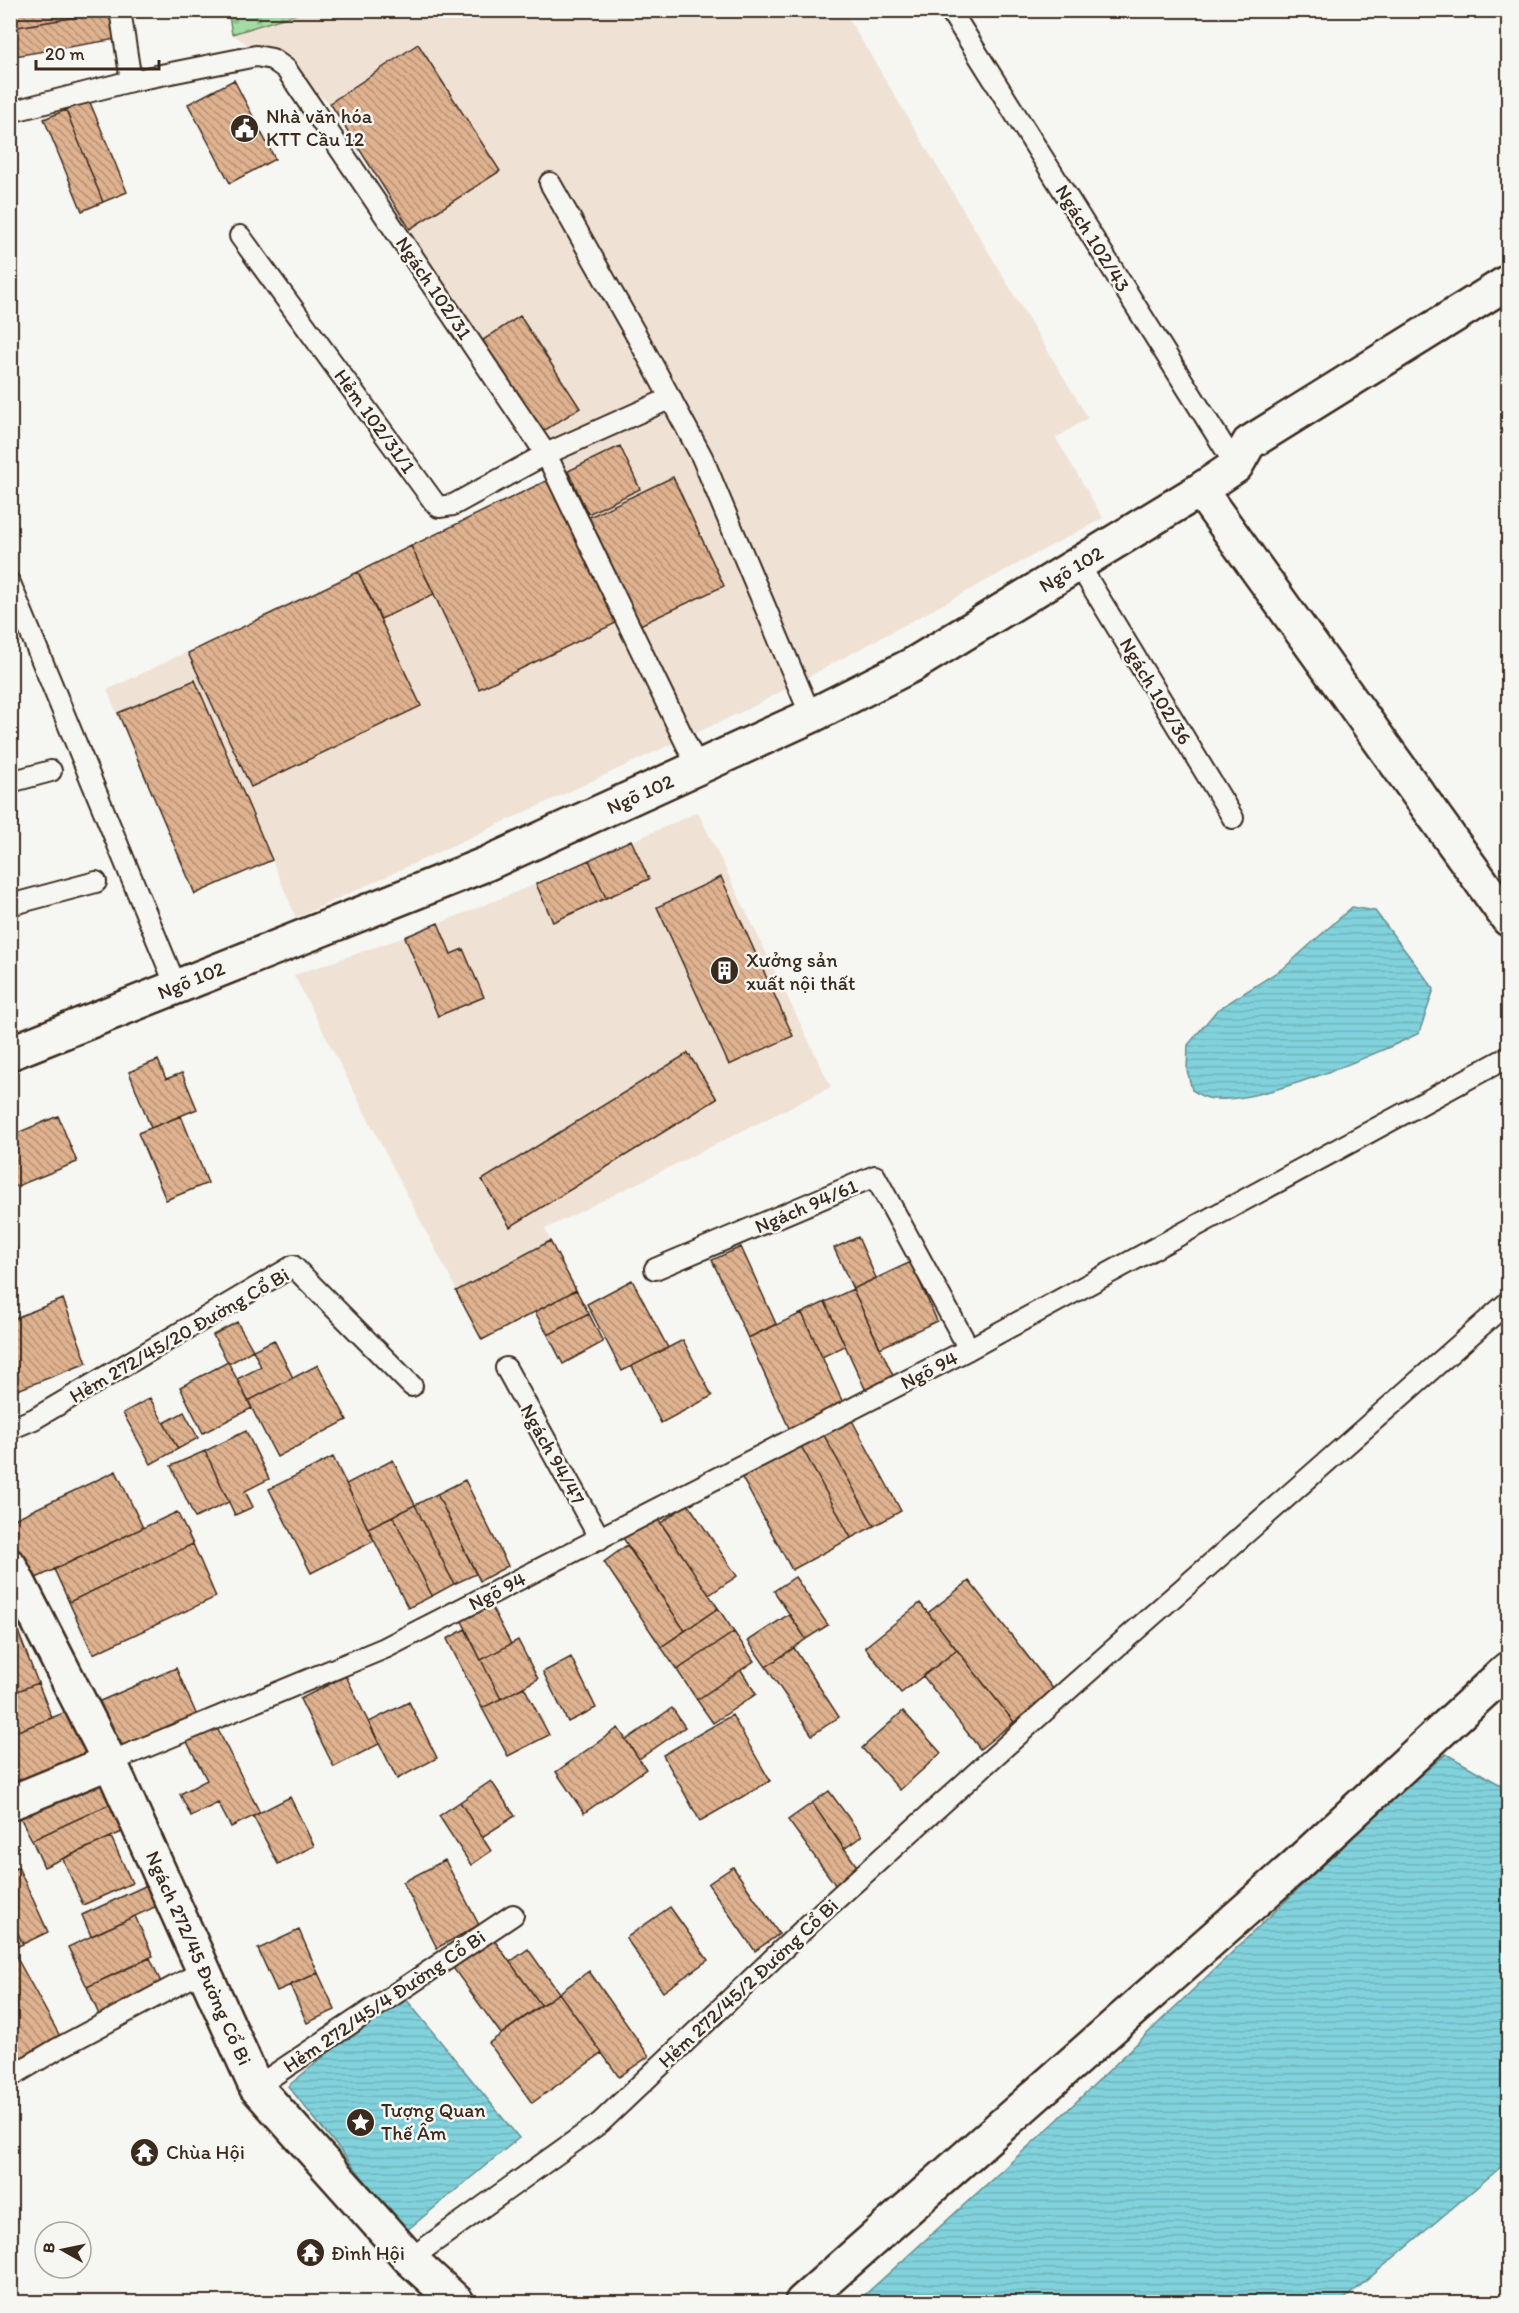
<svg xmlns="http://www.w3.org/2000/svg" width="1519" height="2313" viewBox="0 0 1519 2313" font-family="Itim,sans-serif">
<defs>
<pattern id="cemetery-stones" width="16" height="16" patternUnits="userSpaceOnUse" patternTransform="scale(1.5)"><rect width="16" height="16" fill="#a2dda3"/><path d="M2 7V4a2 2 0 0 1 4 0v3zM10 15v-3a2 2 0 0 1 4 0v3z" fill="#8cbe8c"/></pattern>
<pattern id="water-rules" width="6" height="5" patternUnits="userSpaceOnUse" patternTransform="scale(1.5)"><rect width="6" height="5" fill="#81d2dc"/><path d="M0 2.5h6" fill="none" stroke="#70b4bc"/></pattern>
<pattern id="building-back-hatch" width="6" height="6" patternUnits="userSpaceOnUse" patternTransform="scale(1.5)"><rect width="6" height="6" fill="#dfb290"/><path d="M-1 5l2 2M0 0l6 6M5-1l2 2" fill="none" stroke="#b69175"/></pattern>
</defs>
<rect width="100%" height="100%" fill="#f6f6f2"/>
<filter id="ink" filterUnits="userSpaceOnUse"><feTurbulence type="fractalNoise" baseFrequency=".0167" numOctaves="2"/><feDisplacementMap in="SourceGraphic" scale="12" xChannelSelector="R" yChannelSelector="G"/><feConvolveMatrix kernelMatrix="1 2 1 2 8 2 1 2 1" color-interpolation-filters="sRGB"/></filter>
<g filter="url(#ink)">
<path fill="#efe2d5" d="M306,11H844L1088,418L1056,438L1103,518L752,707L296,918L272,860L195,894L107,690L550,479L480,342L330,103L232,34Z
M698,812L831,1087L545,1229L576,1290L482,1340L294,975L405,937L536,884Z"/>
<path fill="url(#cemetery-stones)" stroke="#6e8460" stroke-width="1.5" d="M228,10H305L306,11L232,34Z"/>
<path fill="url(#water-rules)" stroke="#658f90" stroke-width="1.5" d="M1352,907L1375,911L1434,989L1419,1033C1380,1053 1245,1111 1205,1097C1200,1096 1196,1092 1192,1090L1187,1070L1188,1045L1217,1010L1285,967Z
M1446,1754L1508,1789V2161L1341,2302H857L1053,2124L1393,1798Z
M401,1993L519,2138L406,2231L288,2086Z"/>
<path fill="url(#building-back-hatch)" stroke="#3b2a1e" stroke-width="1.5" d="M10,10H113V11L11,28Z
M113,11L117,39L15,56L11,28Z
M418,44L500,171L410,229L330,103Z
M234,80L275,159L230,183L188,104Z
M89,100L127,192L103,202L66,110Z
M66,110L103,202L82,211L44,119Z
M520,316L580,408L539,434L480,342Z
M620,446L640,489L588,514L568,471Z
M673,477L724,586L640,625L589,517Z
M550,479L618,622L479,689L411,546Z
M411,546L434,594L381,619L358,572Z
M358,572L421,706L251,787L188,653Z
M195,680L272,860L195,894L118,713Z
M631,840L649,879L606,898L589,860Z
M589,860L606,898L553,922L536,884Z
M721,877L793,1036L729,1065L657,907Z
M438,923L451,954L463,949L484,997L438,1016L405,937Z
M688,1053L717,1099L510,1227L482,1180Z
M158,1060L166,1079L182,1073L197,1109L151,1128L129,1072Z
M58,1116L77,1162L10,1189V1136Z
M181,1116L208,1183L166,1200L138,1133Z
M10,1233L17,1249L10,1252Z
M858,1237L876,1278L853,1289L834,1248Z
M550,1241L576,1290L482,1340L456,1291Z
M741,1247L776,1324L748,1338L712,1260Z
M911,1262L937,1321L880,1348L853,1289Z
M632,1280L668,1348L622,1371L587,1304Z
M853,1289L895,1380L867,1393L825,1302Z
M576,1290L589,1314L548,1335L535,1312Z
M63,1299L87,1363L10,1393V1320Z
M825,1302L845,1346L822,1357L802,1313Z
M802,1313L843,1403L789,1428L748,1338Z
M589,1314L603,1342L563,1364L548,1335Z
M237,1322L253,1350L229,1364L213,1335Z
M274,1340L293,1378L248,1401L237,1379L261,1367L253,1350Z
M683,1340L712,1396L661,1423L632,1366Z
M228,1362L252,1408L203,1433L180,1387Z
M318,1365L347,1420L277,1457L248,1401Z
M150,1398L178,1449L151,1464L123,1413Z
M184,1412L198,1438L178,1449L164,1423Z
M849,1415L901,1511L874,1526L821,1430Z
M821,1430L874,1526L851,1538L799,1442Z
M246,1431L269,1479L245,1491L253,1507L235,1515L205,1451Z
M799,1442L851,1538L792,1570L740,1474Z
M205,1451L229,1502L195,1518L171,1466Z
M333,1457L374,1541L311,1573L269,1489Z
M393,1460L415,1505L368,1528L346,1484Z
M116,1471L143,1528L30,1581L10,1539V1521Z
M465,1480L508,1566L480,1581L437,1494Z
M437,1494L476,1574L454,1584L415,1505Z
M688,1504L737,1576L709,1595L661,1523Z
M415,1505L454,1584L432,1596L393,1516Z
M177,1512L193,1544L69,1602L54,1569Z
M393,1516L432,1596L408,1608L368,1528Z
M656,1516L718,1608L685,1631L623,1538Z
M193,1544L216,1597L93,1654L69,1602Z
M627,1545L685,1631L661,1647L604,1562Z
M795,1577L828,1625L806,1639L774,1591Z
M969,1581L1054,1690L1014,1722L928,1613Z
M488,1600L511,1644L481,1660L459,1615Z
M920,1603L957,1650L901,1693L865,1647Z
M718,1608L734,1632L677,1670L661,1647Z
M10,1611L19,1634L10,1637Z
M789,1614L806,1639L766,1667L748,1641Z
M465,1629L501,1699L482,1708L447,1639Z
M734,1632L754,1661L697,1700L677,1670Z
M19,1634L38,1683L10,1694V1637Z
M518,1640L538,1679L501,1699L481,1660Z
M794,1648L839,1717L812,1735L766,1667Z
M957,1650L1014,1722L980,1749L923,1676Z
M571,1657L596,1708L568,1722L543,1672Z
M176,1668L198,1718L120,1752L98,1702Z
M741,1670L756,1694L713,1723L697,1700Z
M346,1676L379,1744L334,1767L300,1699Z
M38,1683L52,1718L10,1734V1694Z
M524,1687L549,1735L508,1756L482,1708Z
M409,1702L437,1758L397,1779L369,1722Z
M79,1707L100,1761L18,1794L10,1775V1734Z
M672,1708L685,1727L639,1759L626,1740Z
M903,1711L941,1753L900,1790L862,1748Z
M732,1715L770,1781L700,1821L663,1755Z
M215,1724L260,1813L231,1827L218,1803L191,1816L180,1794L207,1780L186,1740Z
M618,1728L646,1769L584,1813L556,1772Z
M110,1775L121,1799L32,1840L20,1817Z
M491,1781L515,1816L482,1837L460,1802Z
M829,1791L862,1836L844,1849L812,1803Z
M290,1797L314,1846L278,1864L253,1816Z
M121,1799L133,1827L44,1867L32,1840Z
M460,1802L491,1851L471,1865L439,1816Z
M812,1803L859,1869L836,1886L788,1820Z
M111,1837L132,1883L83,1905L63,1859Z
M445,1860L479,1925L437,1948L403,1882Z
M18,1867L48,1932L23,1944L10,1917V1871Z
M733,1867L779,1934L755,1951L708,1884Z
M156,1881L166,1902L91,1936L82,1915Z
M670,1907L708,1960L663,1992L626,1938Z
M135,1916L153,1956L87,1987L68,1947Z
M10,1917L23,1944L10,1950Z
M299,1930L318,1973L277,1991L258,1949Z
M491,1936L541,2005L501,2034L451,1965Z
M528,1949L559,1993L541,2005L510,1962Z
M13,1951L62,2040L10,2069V1952Z
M150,1958L163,1987L100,2017L87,1987Z
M589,1971L649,2056L619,2077L559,1993Z
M318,1973L335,2010L307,2023L290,1985Z
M559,1993L602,2053L532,2103L489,2043Z"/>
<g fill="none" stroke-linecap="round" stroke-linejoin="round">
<defs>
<path id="lane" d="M120,10L131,81
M950,10L1236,466
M10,112L131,81L256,56L272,59L286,69L546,454L698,768
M550,183L639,340L702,457L811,716
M240,236L434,502L439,507L453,505L546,454L671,398
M1079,565L1233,818
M10,583L176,986
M10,782L51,771
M10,905L96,882
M655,1269L875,1176L969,1349
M506,1368L600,1539
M10,1429L34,1419L293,1266L412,1386
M110,1762L385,1648L969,1349L1508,1057
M10,2077L57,2049L205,1970
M256,2087L513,1915
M410,2259L600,2123L823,1911L1070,1688L1508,1302"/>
<path id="street" d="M1200,490L1508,919
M10,1053L486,864L811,716L914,664L1200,490L1236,466L1249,443L1508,282
M10,1566L110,1762L256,2087L410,2259L457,2302
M10,1803L110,1762
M802,2302L1294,1867L1508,1669"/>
</defs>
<use href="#lane" stroke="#3b2a1e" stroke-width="24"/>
<use href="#street" stroke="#3b2a1e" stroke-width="38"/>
<use href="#lane" stroke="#f6f6f2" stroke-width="20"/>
<use href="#street" stroke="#f6f6f2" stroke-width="33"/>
</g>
</g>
<defs>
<symbol id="civic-disc" viewBox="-11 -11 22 22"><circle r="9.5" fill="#3b2a1e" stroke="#f6f6f2"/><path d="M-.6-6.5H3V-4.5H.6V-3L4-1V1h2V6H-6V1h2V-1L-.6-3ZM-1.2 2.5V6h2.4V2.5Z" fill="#fff"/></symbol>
<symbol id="building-disc" viewBox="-11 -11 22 22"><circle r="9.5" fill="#3b2a1e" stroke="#f6f6f2"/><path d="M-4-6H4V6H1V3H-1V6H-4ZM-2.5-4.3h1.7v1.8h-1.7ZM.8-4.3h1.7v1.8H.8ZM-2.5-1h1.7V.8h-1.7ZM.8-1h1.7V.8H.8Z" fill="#fff"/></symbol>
<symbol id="sight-disc" viewBox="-11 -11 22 22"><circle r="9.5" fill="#3b2a1e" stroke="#f6f6f2"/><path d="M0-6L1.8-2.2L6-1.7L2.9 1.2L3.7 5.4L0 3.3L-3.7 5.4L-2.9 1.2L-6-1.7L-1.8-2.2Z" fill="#fff"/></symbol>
<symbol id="temple-disc" viewBox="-11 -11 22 22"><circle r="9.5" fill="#3b2a1e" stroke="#f6f6f2"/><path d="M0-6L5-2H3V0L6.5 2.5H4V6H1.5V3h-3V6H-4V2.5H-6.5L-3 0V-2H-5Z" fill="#fff"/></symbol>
</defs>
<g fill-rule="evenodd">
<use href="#civic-disc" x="228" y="112" width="33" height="33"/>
<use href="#building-disc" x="708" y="954" width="33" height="33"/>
<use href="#sight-disc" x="344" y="2106" width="33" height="33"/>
<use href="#temple-disc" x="128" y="2136" width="33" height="33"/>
<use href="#temple-disc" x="294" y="2236" width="33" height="33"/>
</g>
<g text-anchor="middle" stroke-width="5" stroke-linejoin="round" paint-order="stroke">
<g font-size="20" fill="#3b2a1e" stroke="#f6f6f2" text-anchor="start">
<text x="266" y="123">Nhà văn hóa<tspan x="266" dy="23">KTT Cầu 12</tspan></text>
<text x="746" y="967">Xưởng sản<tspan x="746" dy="23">xuất nội thất</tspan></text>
<text x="381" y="2117">Tượng Quan<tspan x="381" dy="23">Thế Âm</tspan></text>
<text x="166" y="2159">Chùa Hội</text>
<text x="331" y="2260">Đình Hội</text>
</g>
<g font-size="20" fill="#3b2a1e" stroke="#f6f6f2">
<text transform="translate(1093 238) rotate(58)" y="7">Ngách 102/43</text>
<text transform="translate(434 288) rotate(56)" y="7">Ngách 102/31</text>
<text transform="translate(375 421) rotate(54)" y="7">Hẻm 102/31/1</text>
<text transform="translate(1071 569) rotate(-31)" y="7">Ngõ 102</text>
<text transform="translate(1156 691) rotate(59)" y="7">Ngách 102/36</text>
<text transform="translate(640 794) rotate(-24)" y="7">Ngõ 102</text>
<text transform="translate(191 980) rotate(-22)" y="7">Ngõ 102</text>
<text transform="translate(806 1206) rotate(-23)" y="7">Ngách 94/61</text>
<text transform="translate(179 1335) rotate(-30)" y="7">Hẻm 272/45/20 Đường Cổ Bi</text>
<text transform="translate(929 1370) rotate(-27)" y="7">Ngõ 94</text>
<text transform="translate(553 1454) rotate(61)" y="7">Ngách 94/47</text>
<text transform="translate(497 1591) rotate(-27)" y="7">Ngõ 94</text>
<text transform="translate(199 1958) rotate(66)" y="7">Ngách 272/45 Đường Cổ Bi</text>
<text transform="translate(748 1983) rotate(-43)" y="7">Hẻm 272/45/2 Đường Cổ Bi</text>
<text transform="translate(384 2001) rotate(-34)" y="7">Hẻm 272/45/4 Đường Cổ Bi</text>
</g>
</g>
<rect width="1519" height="2313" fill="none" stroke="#f6f6f2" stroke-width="36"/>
<rect x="18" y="18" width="1483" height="2277" fill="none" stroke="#3b2a1e" stroke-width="2" filter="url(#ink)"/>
<g transform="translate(63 2250) rotate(279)"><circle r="28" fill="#f6f6f2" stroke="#aba49d" stroke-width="1.5"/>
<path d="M0-4.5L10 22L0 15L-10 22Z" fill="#3b2a1e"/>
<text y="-9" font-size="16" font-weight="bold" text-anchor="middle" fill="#3b2a1e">B</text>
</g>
<path d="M36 60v9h123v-9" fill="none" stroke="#3b2a1e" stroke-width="3"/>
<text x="45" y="60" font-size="18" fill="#3b2a1e" stroke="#f6f6f2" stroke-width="4.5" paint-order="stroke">20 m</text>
</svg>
